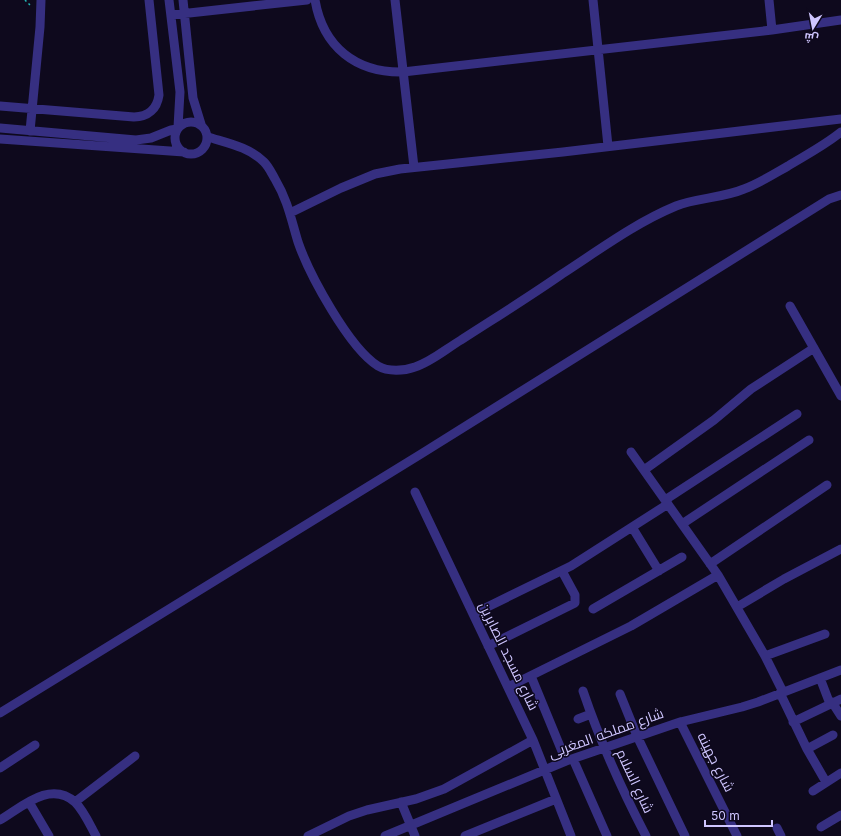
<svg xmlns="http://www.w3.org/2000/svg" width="841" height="836" viewBox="0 0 841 836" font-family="Inter,Cairo,sans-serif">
<rect width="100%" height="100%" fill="#0e091d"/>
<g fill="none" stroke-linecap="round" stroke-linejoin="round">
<path stroke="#20b8b5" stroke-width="1.5" stroke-dasharray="2 3" stroke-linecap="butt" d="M25,0L32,7"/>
<path stroke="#362f81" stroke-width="9" d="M169,0L180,92L178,127
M183,0L193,98L201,124
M315,0C323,47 356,73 403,72L772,30L841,20
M395,0L414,167
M593,0L608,146
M769,0L772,30
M171,15L307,0
M0,106L134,117C148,117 157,109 159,95L149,0
M175 138a16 16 0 1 1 32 0a16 16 0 1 1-32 0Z
M0,128L136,140L151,138L171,130L177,129
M30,131L40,27L41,0
M208,137C227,143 249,147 264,162C269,167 272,174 275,179C288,201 291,219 298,242C309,274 349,348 378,366C388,372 404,371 415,367C431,362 446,349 461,340C495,318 529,297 562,274C599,250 635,223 676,206C696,198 723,198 744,189C760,183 774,174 788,166C806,155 825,145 841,132
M0,139L184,152
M290,213L341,188L375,174L400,169L563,152L841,119
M790,306L841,396
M631,452L718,575L765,656L783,692
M644,470L714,420L751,389L814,348
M415,492L533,740L571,836
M665,500L797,414
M682,524L809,440
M632,527L659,571
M710,564L827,485
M737,607L784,579L841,549
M593,609L682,557
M473,614L571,566L668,504
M488,646L575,603V595L562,571
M765,656L825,634
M531,676L566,761
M820,678L830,704
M508,687L631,626L718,575
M583,691C600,741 622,790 646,836
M780,693L807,749L826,782
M620,694L637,736L685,836
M832,702L841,716
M0,713L421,454L829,199L841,195
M578,719L591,714
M680,722L737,836
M793,722L841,699
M807,749L833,735
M573,759L607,836
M0,768L35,745
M813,791L841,773
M29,802L49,836
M75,802L135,756
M401,802L415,836
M0,820C22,807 50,780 75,802C84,811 90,825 96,836
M821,827L841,815
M777,828L781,836
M308,836L349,816L367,810L416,799L444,789L533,740
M385,836L566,761L680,722L742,707L758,702L841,670
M465,836L556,799"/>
</g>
<g text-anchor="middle" stroke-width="3" stroke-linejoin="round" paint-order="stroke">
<g font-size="14" fill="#cfc6ff" stroke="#0e091d">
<text transform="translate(509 656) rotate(64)" y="5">شارع مسجد الصابرين</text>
<text transform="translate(606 733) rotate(-20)" y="5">شارع مملكه المغربى</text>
<text transform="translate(716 762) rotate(63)" y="5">شارع جهينه</text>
<text transform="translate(635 781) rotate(65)" y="5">شارع السلام</text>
</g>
</g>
<g transform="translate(813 28) rotate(190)" stroke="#0e091d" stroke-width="3" paint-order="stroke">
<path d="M0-3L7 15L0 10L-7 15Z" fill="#cfc6ff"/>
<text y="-6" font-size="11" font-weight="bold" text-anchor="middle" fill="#cfc6ff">ش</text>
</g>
<path d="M705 820v6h67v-6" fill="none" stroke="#cfc6ff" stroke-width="2"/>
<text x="711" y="820" font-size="12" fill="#cfc6ff" stroke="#0e091d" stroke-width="3" paint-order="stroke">50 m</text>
</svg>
